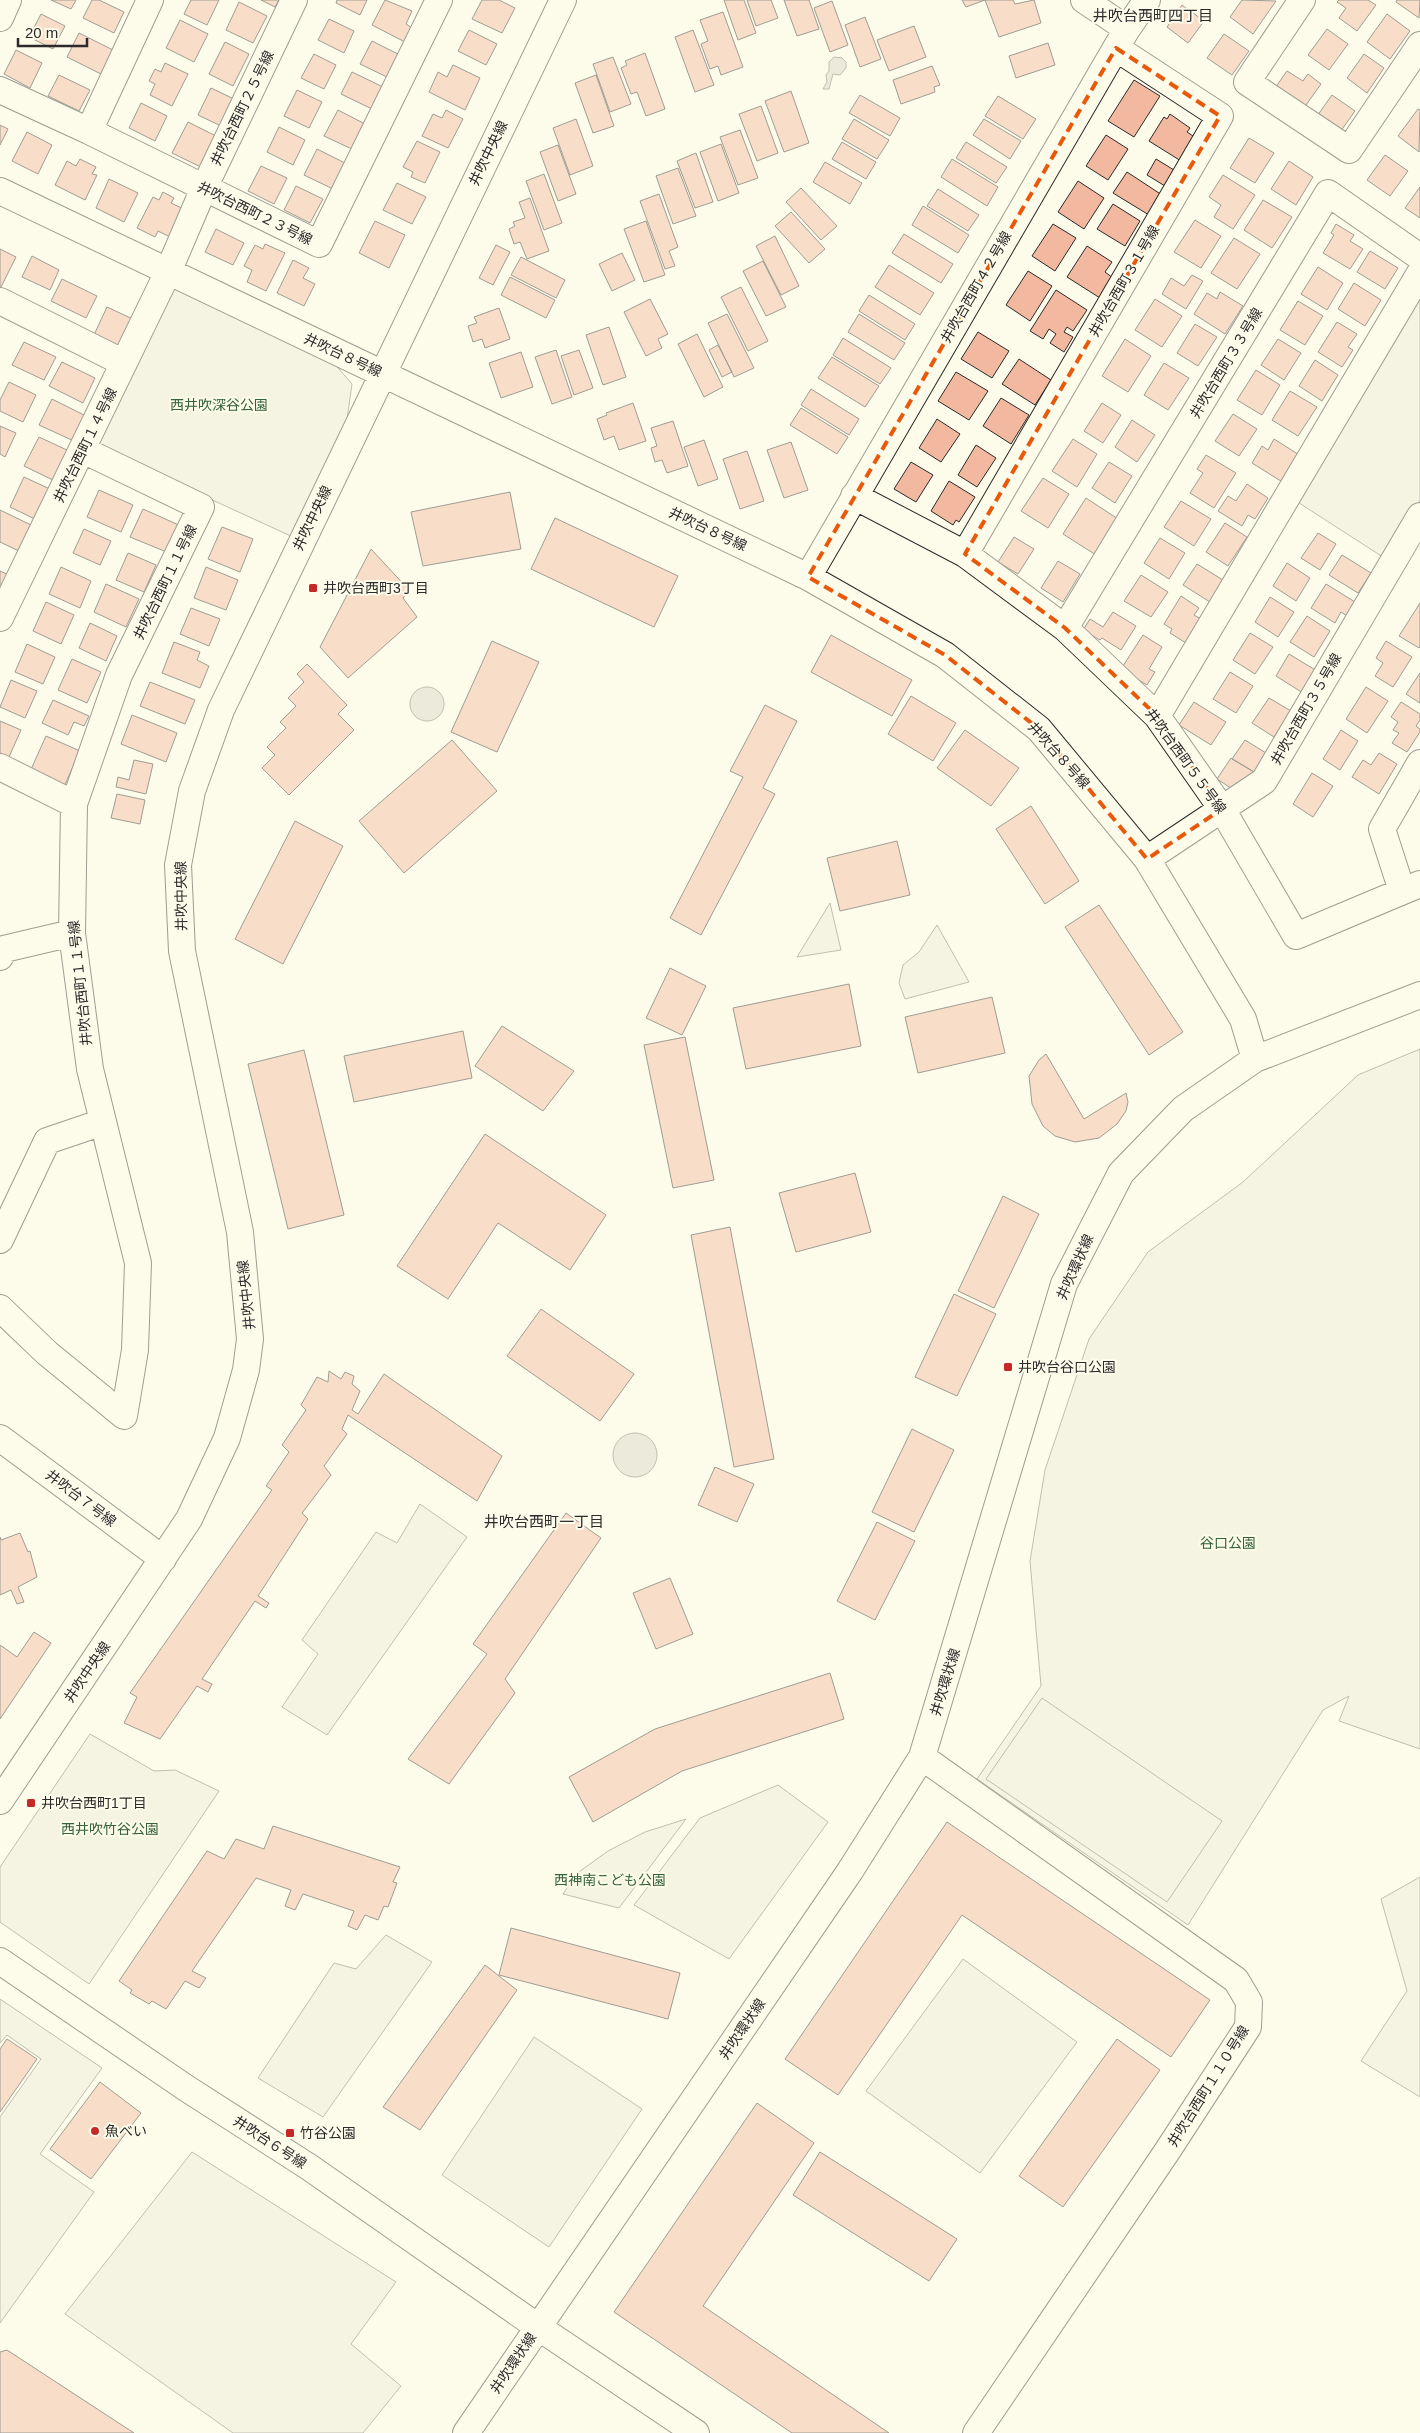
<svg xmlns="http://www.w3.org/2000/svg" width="1420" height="2433" viewBox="0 0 1420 2433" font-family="Arial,'Noto Sans JP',sans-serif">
<rect width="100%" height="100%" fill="#fdfbea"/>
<path fill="#ecebdb" stroke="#74746e" d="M172,285L332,361L352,384L347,419L293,537L97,447Z
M1420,290V500L1386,559L1296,501Z
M830,903L841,950L797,957Z
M937,925L969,982L905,999L899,983L903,965L919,952Z
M1420,1049V1749L1339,1721L1349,1696L1323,1710L1188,1925L977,1779L1041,1686L1030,1561L1045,1470L1089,1339L1148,1252L1243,1182L1358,1075Z
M90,1734L154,1771L175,1770L219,1791L89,1984L0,1922V1867Z
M686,1819L619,1908L563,1894L576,1874L608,1851L645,1832Z
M1420,1877V2097L1361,2061L1407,1991L1381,1899Z"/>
<path fill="#eceadb" stroke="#74746e" d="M420,1504L467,1537L327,1735L282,1707L318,1654L302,1640L376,1532L397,1543Z
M1042,1698L1222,1821L1167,1902L986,1779Z
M778,1785L828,1822L729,1959L634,1905L700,1818Z
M386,1935L432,1962L323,2117L258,2078L334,1963L356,1969Z
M963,1959L1077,2042L980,2173L866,2091Z
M0,1999L102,2068L40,2154L94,2192L0,2323V2117L41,2059L7,2035L0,2043Z
M534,2037L642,2109L549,2247L442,2175Z
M192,2152L396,2282L351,2344L401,2386L363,2433H233L65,2314Z"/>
<path fill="#d8d7c9" stroke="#74746e" d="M834,57L842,58L846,62V68L840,75L833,74L829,89H823L827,82L826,75L829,71V62Z
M410 704a17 17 0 1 1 34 0a17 17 0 1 1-34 0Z
M613 1455a22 22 0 1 1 44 0a22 22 0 1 1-44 0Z"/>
<path fill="#f2b8a0" stroke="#2b2b2b" d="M51,0H76L71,9Z
M92,0H99L124,12L114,33L83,18Z
M191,0H219L207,25L184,14Z
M261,0H279L275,7Z
M337,0H367L360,15L336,3Z
M385,0L412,11L406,24L412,28L405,42L372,25Z
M482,0H499L515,8L502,33L472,19Z
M724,0H744L756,33L738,40Z
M747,0H771L778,18L756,26Z
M784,0H809L819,29L797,36Z
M962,0H1013L1015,4L1034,0L1041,23L999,37L985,0L966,7Z
M1242,0L1276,1L1253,34L1230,17Z
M1339,0H1368L1376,5L1357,31L1339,18L1346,8L1337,2Z
M1397,0H1420L1419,18L1396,2Z
M832,1L848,45L830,52L814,8Z
M239,2L267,16L253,43L226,30Z
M1182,5L1204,21L1188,43L1167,27Z
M723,12L743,67L721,75L718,66L710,69L701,44L708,41L700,20Z
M41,14L65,26L53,49L29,37Z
M1387,14L1410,31L1390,59L1367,42Z
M865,17L881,59L860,67L845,25Z
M329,19L354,31L344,53L318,40Z
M180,20L208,34L194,62L166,48Z
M914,26L926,57L889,71L877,40Z
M1327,29L1348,44L1329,70L1308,55Z
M469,30L497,44L486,65L458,51Z
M693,30L714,85L695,92L675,37Z
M79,33L113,50L101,74L67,57Z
M1224,34L1249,51L1232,75L1207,58Z
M372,41L402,56L391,79L360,64Z
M225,42L249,54L233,86L209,74Z
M1048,43L1055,65L1016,78L1009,56Z
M16,50L42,63L30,88L4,74Z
M645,53L665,109L646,116L637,92L631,94L621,68L627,65L625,61Z
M314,54L336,65L324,89L301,78Z
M1364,54L1384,68L1367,93L1347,78Z
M613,57L631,104L610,112L593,64Z
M165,63L188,74L172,106L150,95L155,84L149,81L155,69L161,72Z
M453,65L480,78L465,110L429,92L438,72L447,77Z
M932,66L940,85L934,87L935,92L901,104L893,80Z
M1287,71L1303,81L1308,74L1321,84L1301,112L1275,88Z
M352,72L383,87L372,109L341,94Z
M59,75L90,90L79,111L48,96Z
M596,75L614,126L593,133L575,83Z
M1134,80L1160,96L1134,137L1108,121Z
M211,88L234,99L221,126L198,115Z
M297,90L322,102L309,128L284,116Z
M791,91L809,143L784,152L765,101Z
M860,95L900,118L890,136L849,113Z
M1332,95L1355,111L1338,135L1315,119Z
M998,96L1036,119L1023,139L985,116Z
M141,103L167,116L155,141L129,128Z
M761,106L778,153L757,161L739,114Z
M1418,109L1420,110L1419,152L1398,136Z
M338,110L367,125L354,150L324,136Z
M446,110L463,119L448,148L422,136L433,114L442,118Z
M1170,114L1190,128L1187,132L1196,138L1181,161L1149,141L1164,117L1167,119Z
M576,119L593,166L570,175L553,128Z
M854,119L889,140L877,159L842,139Z
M984,119L1021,141L1010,159L973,135Z
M188,122L220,138L205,169L172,153Z
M0,125L8,129L0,145Z
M279,127L305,140L293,165L267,152Z
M740,130L758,178L738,185L720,137Z
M27,132L52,145L38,174L12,161Z
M1106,135L1128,149L1108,180L1086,166Z
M1249,138L1274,153L1255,183L1230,168Z
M417,141L440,152L425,183L411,177L413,172L403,167Z
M842,142L876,162L866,179L832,159Z
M966,142L1007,167L996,183L956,158Z
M721,144L739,193L718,201L700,152Z
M558,145L576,194L558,201L540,152Z
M317,149L345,163L333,189L304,175Z
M696,153L713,202L695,208L677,161Z
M1385,155L1408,171L1390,196L1367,180Z
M80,159L96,167L92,174L97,175L85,200L55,185L67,161L76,166Z
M952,159L998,187L987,206L941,177Z
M1156,159L1174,170L1165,186L1147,175Z
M1289,161L1313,177L1296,205L1271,189Z
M825,162L862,183L850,204L813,182Z
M261,166L287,178L274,204L248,191Z
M678,168L696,216L673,224L656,176Z
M1127,172L1162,195L1149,215L1113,193Z
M544,174L562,223L544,230L526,181Z
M1223,175L1255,195L1233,229L1214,217L1221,205L1209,197Z
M109,179L138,193L124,222L96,208Z
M1078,181L1104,198L1084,229L1058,212Z
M397,183L426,197L412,224L383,210Z
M296,186L323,199L310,223L284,210Z
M1420,187V218L1405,208Z
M801,188L837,226L821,240L786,202Z
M938,189L979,215L968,231L927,206Z
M163,192L174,198L171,203L186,210L172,238L158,231L155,237L137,228L153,197L159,200Z
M659,194L678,247L669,251L675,266L665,269L640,201Z
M530,198L549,251L527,259L520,242L514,244L509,229L515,226L513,222L525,218L519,202Z
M1263,200L1292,217L1272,248L1244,230Z
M1113,204L1140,221L1125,246L1097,229Z
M923,206L969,235L958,253L912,225Z
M791,212L825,249L809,263L775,226Z
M1195,220L1221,236L1201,268L1174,252Z
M375,221L405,235L389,268L359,253Z
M646,221L665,275L644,282L624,229Z
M1053,224L1076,238L1055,271L1032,256Z
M1336,224L1354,235L1350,241L1363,249L1350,269L1323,253L1334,235L1331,233Z
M216,229L244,243L233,265L205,252Z
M904,234L953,264L941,283L892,253Z
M775,236L799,286L781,295L756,246Z
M1234,238L1260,254L1237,289L1211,273Z
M265,244L285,253L266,291L247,282L252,270L244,266L255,245L263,249Z
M496,245L510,252L493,285L479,278Z
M1087,246L1112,262L1105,272L1113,278L1100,298L1067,277Z
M0,249L16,257L0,289Z
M1370,251L1398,268L1385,289L1357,272Z
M622,253L635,280L612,291L599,264Z
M32,256L59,270L50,290L22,277Z
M521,257L565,280L556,298L511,275Z
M293,260L309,268L303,278L315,284L304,306L277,293Z
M763,261L786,307L766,316L743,271Z
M889,265L934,293L920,315L875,287Z
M1318,267L1343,283L1327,310L1301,294Z
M1028,271L1052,286L1030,321L1006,305Z
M1192,275L1203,281L1186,309L1162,294L1171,278L1184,286Z
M510,277L555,300L546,318L501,295Z
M62,279L97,296L86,318L51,301Z
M1354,283L1381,300L1365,326L1338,309Z
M741,287L768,341L748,351L721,297Z
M1056,290L1087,310L1073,331L1067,327L1064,332L1073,337L1064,352L1050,343L1056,334L1049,329L1043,339L1030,331Z
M1220,292L1243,306L1225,334L1194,314L1207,293L1217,299Z
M869,295L915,324L905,340L859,311Z
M650,299L668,334L658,339L662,348L646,356L624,312Z
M1155,299L1182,316L1162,347L1135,330Z
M1298,301L1323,316L1305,345L1280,330Z
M107,307L137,321L122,351L93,337Z
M499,308L510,339L485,348L482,339L473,342L468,326L477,323L474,317Z
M727,314L754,368L734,377L708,323Z
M859,314L905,343L894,360L848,332Z
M1337,322L1357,334L1348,347L1353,350L1342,367L1318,352Z
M1195,324L1217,337L1198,366L1177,353Z
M609,327L626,377L603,385L586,335Z
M978,332L1009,351L992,378L961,359Z
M697,334L723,387L704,397L678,344Z
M843,338L891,368L880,384L833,355Z
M1125,339L1151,356L1128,392L1102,376Z
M1278,339L1301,353L1284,380L1261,365Z
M24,342L56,357L44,380L12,365Z
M718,345L732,372L722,377L709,350Z
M556,350L572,397L552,404L535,357Z
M579,350L593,388L574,395L561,356Z
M521,352L533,387L501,398L489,363Z
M832,357L879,386L865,407L818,378Z
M1019,359L1051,380L1035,405L1002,384Z
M1315,360L1338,375L1322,401L1299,386Z
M62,362L95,378L83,403L49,386Z
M1164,363L1189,378L1168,410L1144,395Z
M1256,370L1280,385L1262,415L1237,400Z
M956,372L988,391L969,420L938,401Z
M9,382L36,395L23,422L0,411V400Z
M811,389L859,419L849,435L801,405Z
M1290,391L1317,407L1298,436L1272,420Z
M1001,398L1029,415L1011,444L983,426Z
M52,399L86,416L74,441L39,425Z
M633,403L646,441L619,450L614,436L604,440L597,419L607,415L606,413Z
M1102,403L1121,415L1103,443L1084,431Z
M801,408L848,437L837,454L790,425Z
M1233,414L1257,429L1239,456L1215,441Z
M937,419L960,434L941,462L919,448Z
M1132,420L1155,435L1137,462L1115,447Z
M673,421L688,466L667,473L662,460L655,462L651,448L657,446L651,428Z
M0,426L16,433L5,457L0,454Z
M39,437L69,451L55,481L24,466Z
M1073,439L1097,454L1077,487L1052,471Z
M1274,439L1301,456L1284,483L1252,463L1262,446L1268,450Z
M704,440L718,479L698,486L684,447Z
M791,442L808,490L784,498L767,450Z
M976,445L996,458L977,487L958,475Z
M747,451L764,501L740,509L723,459Z
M1206,455L1236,473L1214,508L1190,493L1203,473L1197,469Z
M911,462L933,475L916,502L894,489Z
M1109,462L1132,476L1115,503L1092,488Z
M24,477L52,490L37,520L10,507Z
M1043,478L1069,494L1048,528L1021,511Z
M949,481L975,497L959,522L956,520L953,525L931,511Z
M1247,484L1268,498L1255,519L1248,515L1242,526L1218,511L1228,496L1236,501Z
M99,490L133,505L121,532L87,517Z
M510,492L521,549L423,566L411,512Z
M1086,498L1118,519L1096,555L1063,534Z
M1181,501L1211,519L1194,546L1164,527Z
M143,509L181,526L169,553L130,537Z
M0,510L31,525L19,551L0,542Z
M555,518L678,576L654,627L531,569Z
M1225,523L1247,537L1228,566L1206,552Z
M222,527L253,539L240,572L208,559Z
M84,529L111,541L100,565L73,553Z
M1318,533L1336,544L1320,570L1301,558Z
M1014,537L1034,549L1018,574L998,562Z
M1160,538L1185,553L1169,579L1144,563Z
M371,549L409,590L403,598L417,617L348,678L320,647Z
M128,553L156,565L144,592L116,580Z
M1342,555L1371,573L1358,593L1329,575Z
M1058,561L1080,574L1063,602L1041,588Z
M1287,563L1310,578L1296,601L1273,586Z
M1197,564L1223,580L1210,602L1183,585Z
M61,567L91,581L80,608L49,594Z
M206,567L238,580L226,610L194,598Z
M0,571L9,575L0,593Z
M1141,575L1168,592L1151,617L1124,601Z
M106,584L139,599L126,627L94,612Z
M1326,584L1355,602L1347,616L1341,612L1335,623L1311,608Z
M1181,596L1199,608L1194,615L1201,619L1186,643L1170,633L1172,629L1164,624Z
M1270,597L1294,612L1278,637L1255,622Z
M46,602L74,615L61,644L33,631Z
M1420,603V646L1419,648L1399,636Z
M191,608L220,619L209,646L180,634Z
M1113,612L1136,626L1121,650L1102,638L1100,640L1083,630L1090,619L1103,627Z
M1307,616L1330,631L1314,657L1290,642Z
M90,623L117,636L106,661L79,648Z
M1250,633L1273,647L1255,674L1233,660Z
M831,635L912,680L892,716L811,672Z
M1143,635L1162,647L1149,669L1155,672L1147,685L1121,669Z
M492,641L539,662L497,752L451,732Z
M1386,641L1412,657L1393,687L1375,676L1383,663L1376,658Z
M174,642L200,652L197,660L209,666L200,688L162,673Z
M27,644L55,657L43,684L15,672Z
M1289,654L1317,671L1303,693L1276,676Z
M72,659L101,672L87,703L58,690Z
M307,664L347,705L338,714L354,730L289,795L262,768L275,755L267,747L286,728L280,722L296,706L288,698L304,682L297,674Z
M1230,672L1253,686L1236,713L1213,699Z
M1420,673V703L1406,694Z
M11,680L37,691L25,718L0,707Z
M150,682L195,700L185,724L140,706Z
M1366,687L1388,701L1367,733L1346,719Z
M911,696L956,723L933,761L888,734Z
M1269,698L1291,711L1274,737L1252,723Z
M53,700L89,716L84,726L74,722L68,735L42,723Z
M1194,702L1226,722L1211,745L1179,725Z
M1401,702L1420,714V720L1416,726L1420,729V732L1407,752L1392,743L1399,733L1393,730L1398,722L1391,717Z
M765,705L797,721L763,788L775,794L701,935L670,918L743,777L730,771Z
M132,715L177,733L166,762L121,744Z
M0,721L21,730L9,757L0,753Z
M965,730L1019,768L991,806L937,768Z
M1341,730L1358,741L1340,770L1323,759Z
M46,736L80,751L62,791L28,776Z
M452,740L497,791L404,873L359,821Z
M1245,740L1266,753L1254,772L1232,759Z
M1379,753L1397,764L1379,794L1352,777L1363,760L1371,765Z
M1231,758L1254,772L1240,794L1217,779Z
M134,760L153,764L146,794L116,787L118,777L129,780Z
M1312,773L1333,786L1313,817L1293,804Z
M117,794L145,800L140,824L111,818Z
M1031,806L1079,881L1045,904L996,829Z
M295,821L343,846L283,964L235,939Z
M897,841L910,895L840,911L827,858Z
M1099,905L1183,1032L1149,1055L1065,927Z
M670,968L706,986L682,1035L646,1018Z
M849,984L861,1046L746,1069L733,1008Z
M992,997L1005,1053L918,1073L905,1017Z
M502,1026L574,1071L543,1111L475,1066Z
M463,1031L472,1078L354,1102L344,1056Z
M685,1037L714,1180L673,1188L644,1045Z
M304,1050L344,1215L288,1229L248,1064Z
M1046,1054L1084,1119L1126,1093L1128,1102L1126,1111L1117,1124L1099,1138L1075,1142L1055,1136L1043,1126L1032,1104L1029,1076L1039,1060Z
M485,1134L606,1215L570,1270L498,1223L448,1299L397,1266Z
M855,1173L871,1232L796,1252L779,1193Z
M1003,1196L1039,1214L994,1308L958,1291Z
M730,1227L774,1459L734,1467L691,1235Z
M954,1294L996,1314L957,1396L915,1377Z
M541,1309L634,1374L600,1421L507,1356Z
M329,1371L341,1379L345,1372L354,1376L352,1384L360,1391L352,1410L358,1414L384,1374L502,1456L477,1501L348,1415L342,1429L347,1434L324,1466L331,1475L302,1513L308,1519L258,1596L269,1603L266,1608L255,1601L202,1679L212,1684L208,1692L197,1686L160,1739L124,1723L137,1697L130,1693L272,1490L266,1486L289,1452L282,1445L306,1410L301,1405L317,1377L328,1382Z
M912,1429L954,1450L914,1532L872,1512Z
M715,1467L754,1484L737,1522L698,1505Z
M566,1513L601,1538L505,1679L515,1693L449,1784L408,1759L487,1654L473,1644Z
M877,1522L915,1541L875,1620L837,1601Z
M20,1533L28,1552L30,1551L37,1577L18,1587L24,1602L17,1604L11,1590L0,1595V1537L1,1540Z
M670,1578L693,1634L656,1649L633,1593Z
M34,1632L51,1643L0,1719V1645L17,1657Z
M830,1673L844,1719L682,1771L593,1822L569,1777L655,1729Z
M947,1822L1210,2000L1171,2057L962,1915L838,2095L785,2059Z
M273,1826L400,1867L393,1882L397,1883L388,1907L384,1906L378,1920L365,1915L357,1930L348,1926L354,1911L303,1894L295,1910L285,1906L291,1890L256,1878L192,1971L206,1978L199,1988L185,1981L166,2009L152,2001L149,2004L130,1993L132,1990L119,1981L207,1851L224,1859L236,1839L264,1849Z
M511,1928L680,1973L668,2019L499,1975Z
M485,1965L517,1990L420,2130L383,2107Z
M7,2039L37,2059L0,2112V2049Z
M1117,2039L1160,2070L1063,2207L1019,2176Z
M100,2082L141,2113L91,2179L50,2149Z
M757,2103L814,2143L703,2306L889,2433H792L614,2312Z
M820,2152L957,2239L929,2281L793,2195Z
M7,2350L134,2433H0V2352Z"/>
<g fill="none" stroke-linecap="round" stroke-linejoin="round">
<defs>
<path id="minor" d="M1084,0L1127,29
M1302,0L1247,82L1349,150L1420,45
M0,18L8,0
M0,90L89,131L319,244L439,0
M89,131L150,0
M0,191L808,577L945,655L1039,729L1147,859L1243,1019L1255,1059
M0,301L124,363
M854,496L965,554L1065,628L1157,716L1222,809L1296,936L1420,884
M965,554L1220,116L1116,48
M808,577L1127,29L1147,0
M0,618L168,272L204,188L294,0
M1065,628L1328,193L1420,257
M1157,716L1420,273
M0,767L74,804
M1147,859L1264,781L1420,516
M1402,891L1382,829L1420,763
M0,957L4,949L72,933
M0,1240L47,1141L103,1122
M0,1308L47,1353L124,1416L135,1350L138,1263L90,1069L72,933L74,804L119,675L201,507L83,450
M0,1438L163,1559
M922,1757L1236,1980L1249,2002L1248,2027L1166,2153L976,2433
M0,1801L189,1519L227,1438L246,1370L250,1339L240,1232L182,951L178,865L192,791L221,710L563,0
M0,1961L186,2088L309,2167L538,2327L696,2433
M466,2433L850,1871L922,1757L1064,1284L1121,1173L1183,1109L1255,1059L1420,995"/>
</defs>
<use href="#minor" stroke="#2b2b2b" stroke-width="28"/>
<use href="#minor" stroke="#fdfbea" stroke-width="26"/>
</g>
<path d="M0 0H1420V2433H0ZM1116,48L1220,116L965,554L1065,628L1157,716L1222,809L1147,859L1039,729L945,655L808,577Z" fill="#fdfbea" fill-opacity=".55" fill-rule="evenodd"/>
<path fill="none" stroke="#e8590c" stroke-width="4" stroke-dasharray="10 6" stroke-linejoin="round" d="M1116,48L1220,116L965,554L1065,628L1157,716L1222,809L1147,859L1039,729L945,655L808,577Z"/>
<g fill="#c62828" stroke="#fdfbea" stroke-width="2">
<rect x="308" y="583" width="10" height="10" rx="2.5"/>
<rect x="1003" y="1362" width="10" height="10" rx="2.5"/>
<rect x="26" y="1798" width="10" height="10" rx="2.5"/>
<circle cx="95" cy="2131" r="5"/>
<rect x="285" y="2128" width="10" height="10" rx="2.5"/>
</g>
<g text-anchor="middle" stroke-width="4" stroke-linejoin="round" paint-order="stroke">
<g font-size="14" fill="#2b2b2b" stroke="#fdfbea">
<text transform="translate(242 108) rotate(-64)" y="5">井吹台西町２５号線</text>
<text transform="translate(488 153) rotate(-64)" y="5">井吹中央線</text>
<text transform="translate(255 213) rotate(26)" y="5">井吹台西町２３号線</text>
<text transform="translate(1124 281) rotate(-60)" y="5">井吹台西町３１号線</text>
<text transform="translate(976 287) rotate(-60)" y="5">井吹台西町４２号線</text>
<text transform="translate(343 355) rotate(25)" y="5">井吹台８号線</text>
<text transform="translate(1226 363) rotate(-59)" y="5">井吹台西町３３号線</text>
<text transform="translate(85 445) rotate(-64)" y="5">井吹台西町１４号線</text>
<text transform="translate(312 518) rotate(-64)" y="5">井吹中央線</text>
<text transform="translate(708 529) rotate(25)" y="5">井吹台８号線</text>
<text transform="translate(165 582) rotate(-64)" y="5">井吹台西町１１号線</text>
<text transform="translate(1306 709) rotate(-60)" y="5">井吹台西町３５号線</text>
<text transform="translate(1059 755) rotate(48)" y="5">井吹台８号線</text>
<text transform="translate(1186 761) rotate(54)" y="5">井吹台西町５５号線</text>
<text transform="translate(181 896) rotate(-91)" y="5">井吹中央線</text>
<text transform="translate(80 983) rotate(-96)" y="5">井吹台西町１１号線</text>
<text transform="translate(1075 1267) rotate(-66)" y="5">井吹環状線</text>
<text transform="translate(246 1295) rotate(-96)" y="5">井吹中央線</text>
<text transform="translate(81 1498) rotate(37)" y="5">井吹台７号線</text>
<text transform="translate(87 1672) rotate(-56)" y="5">井吹中央線</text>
<text transform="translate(945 1682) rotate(-73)" y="5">井吹環状線</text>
<text transform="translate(742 2029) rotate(-56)" y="5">井吹環状線</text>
<text transform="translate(1208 2086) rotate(-58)" y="5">井吹台西町１１０号線</text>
<text transform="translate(270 2142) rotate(33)" y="5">井吹台６号線</text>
<text transform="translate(513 2363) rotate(-56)" y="5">井吹環状線</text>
</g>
<g font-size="14" fill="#34623c" stroke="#fdfbea">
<text x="219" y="410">西井吹深谷公園</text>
<text x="1228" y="1548">谷口公園</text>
<text x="110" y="1834">西井吹竹谷公園</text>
<text x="610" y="1885">西神南こども公園</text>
</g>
<g font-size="14" fill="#2b2b2b" stroke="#fdfbea" text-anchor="start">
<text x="323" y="593">井吹台西町3丁目</text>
<text x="1018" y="1372">井吹台谷口公園</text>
<text x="41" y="1808">井吹台西町1丁目</text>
<text x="105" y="2136">魚べい</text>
<text x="300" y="2138">竹谷公園</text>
</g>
<g font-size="15" fill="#2b2b2b" stroke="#fdfbea">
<text x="1153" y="21">井吹台西町四丁目</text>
<text x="544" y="1527">井吹台西町一丁目</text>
</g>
</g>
<path d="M18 38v8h69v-8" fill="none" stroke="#2b2b2b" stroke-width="2.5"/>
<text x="25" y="38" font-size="15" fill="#2b2b2b" stroke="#fdfbea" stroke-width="4" paint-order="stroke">20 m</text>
</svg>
